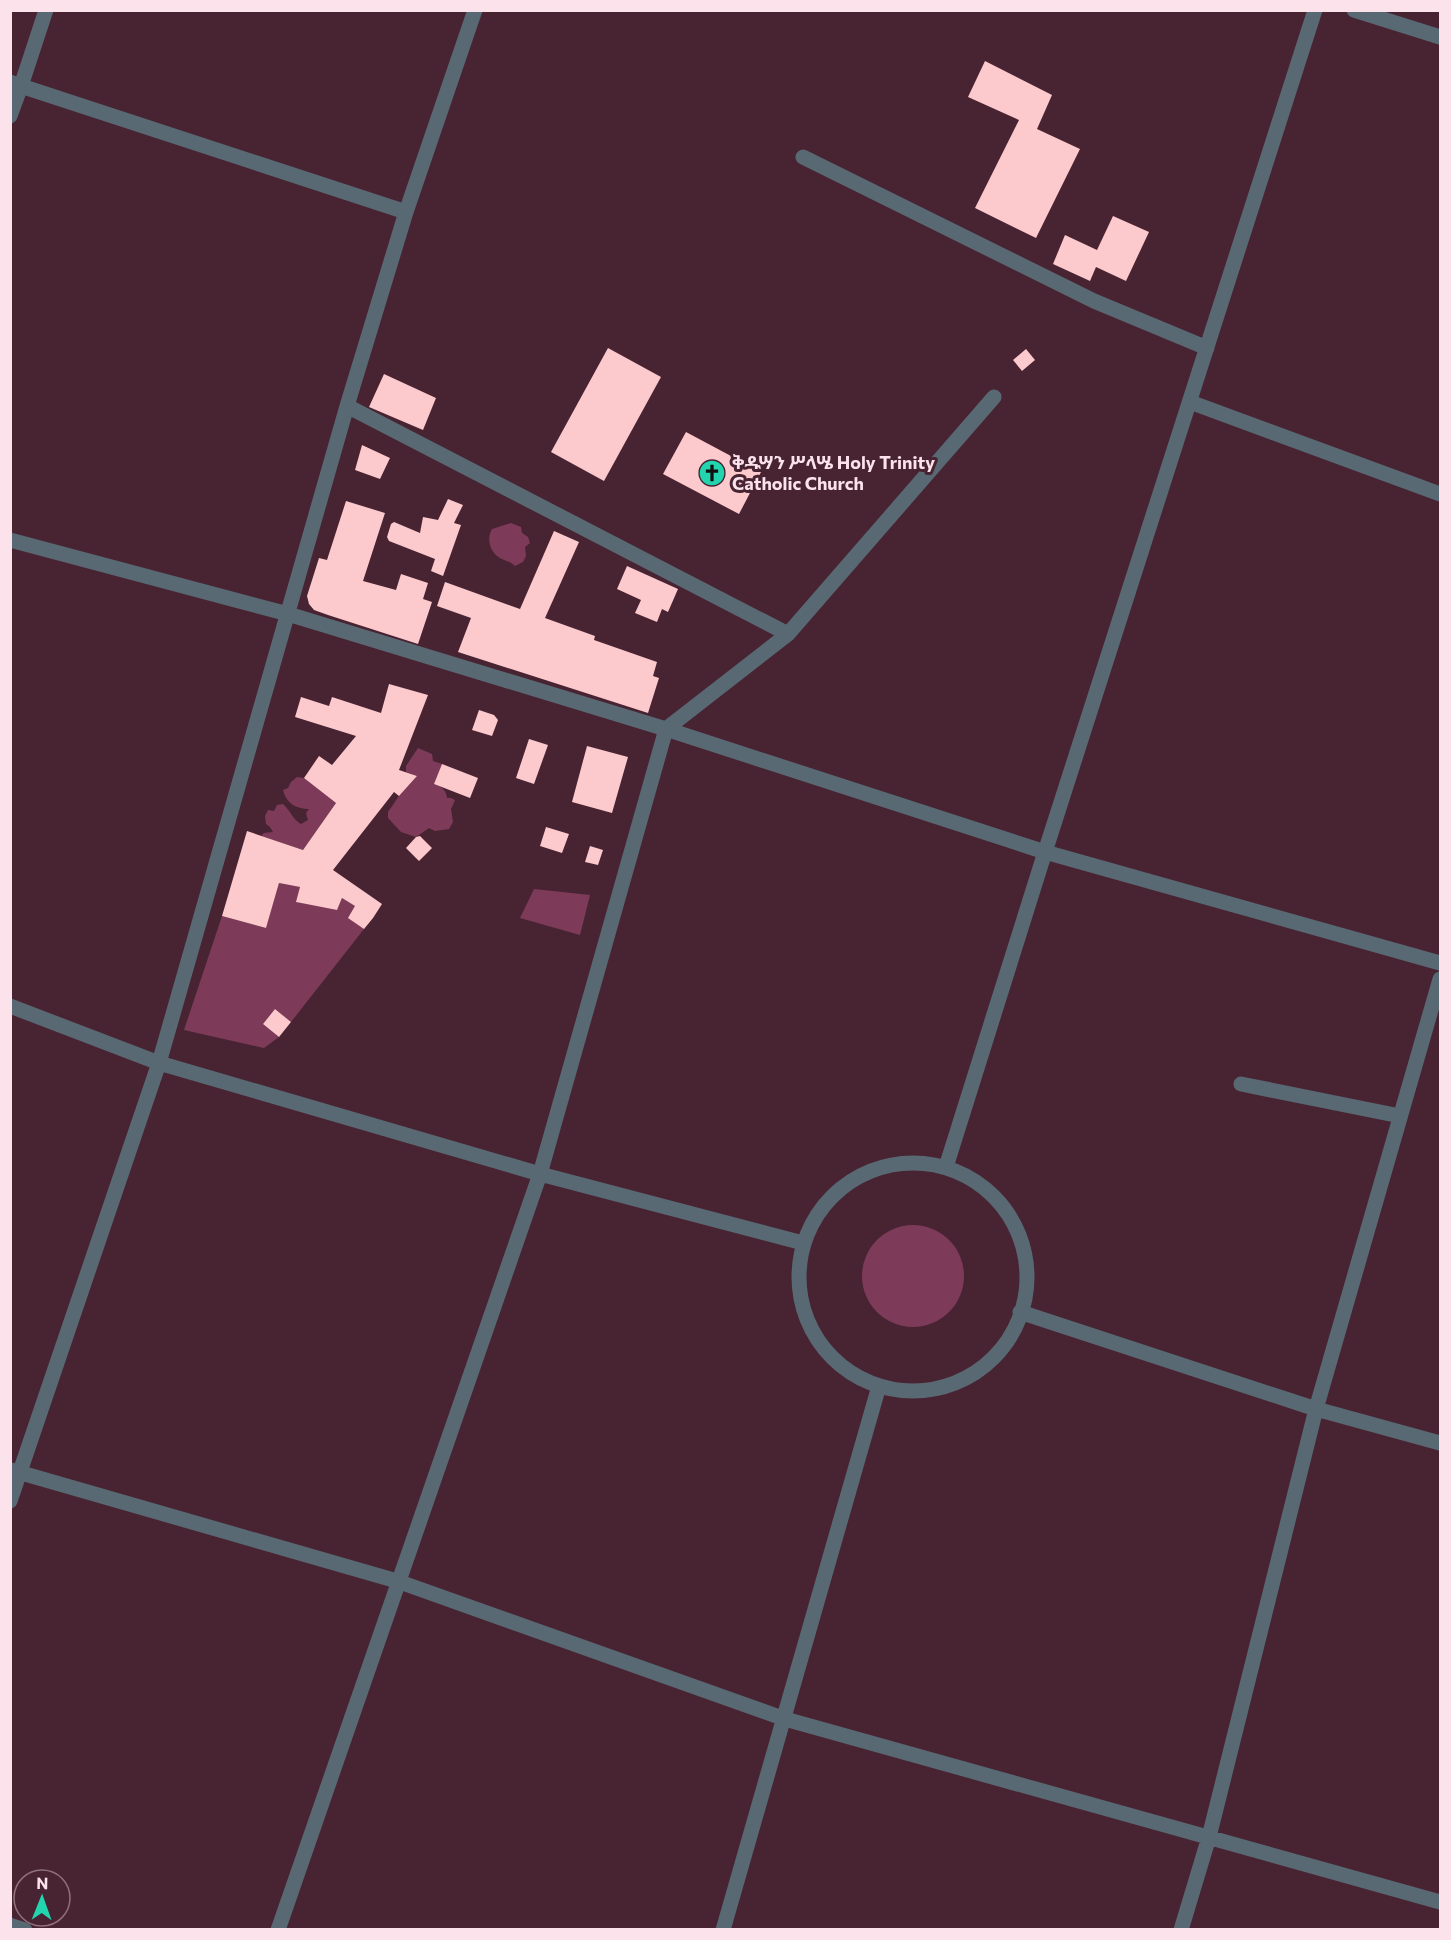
<svg xmlns="http://www.w3.org/2000/svg" width="1451" height="1940" viewBox="0 0 1451 1940" font-family="Commissioner,'Noto Sans Ethiopic',sans-serif">
<rect width="100%" height="100%" fill="#482433"/>
<path fill="#7d3b59" d="M511,523L521,527L522,533L528,537L530,543L525,547L526,556L523,562L515,566C510,561 508,562 502,559C490,554 486,539 492,529Z
M418,748L432,754L433,761L442,764L435,784C442,787 446,790 447,798H451L455,800L451,809L453,822L449,829L435,831L429,828L416,837L401,832L388,818V812L399,796L417,776L406,772V766Z
M297,777L304,778L336,803L303,850L261,836L264,833L273,832L270,827L266,824L265,816L268,810L274,811L277,805L283,804C291,811 292,819 301,824L308,820L306,813L309,809C296,809 286,803 283,790L288,788L291,782Z
M279,883L300,887L297,902L337,910L342,898L355,906L364,929L291,1022L275,1009L263,1024L279,1037L264,1048L184,1030L222,916L266,928Z
M534,889L590,895L580,935L520,918Z
M862 1276a51 51 0 1 1 102 0a51 51 0 1 1-102 0Z"/>
<path fill="#fcc9cd" d="M985,61L1052,95L1037,129L1080,149L1036,238L975,208L1019,120L968,97Z
M1113,216L1149,232L1126,281L1096,267L1090,281L1053,264L1065,235L1097,250Z
M608,348L661,377L604,481L551,452Z
M1026,349L1035,360L1022,371L1013,360Z
M384,374L436,398L423,430L369,407Z
M686,432L761,472L739,514L663,474Z
M362,445L390,458L380,479L355,470Z
M448,499L463,505L454,523L461,525L443,576L431,571L435,559L389,541L387,537L391,524L394,522L420,533L423,517L438,520Z
M346,501L385,513L363,581L396,590L401,574L428,583L423,599L432,602L418,644L328,615L314,610L309,604L307,596L319,558L327,560Z
M554,531L579,542L545,618L595,636L594,640L657,662L653,676L659,678L648,713L458,652L471,618L437,606L445,582L520,609Z
M627,566L678,589L668,612L662,609L657,622L635,613L641,600L617,589Z
M389,684L428,695L399,770L417,776L399,796L394,792L333,870L382,904L373,918L364,929L348,918L355,906L342,898L337,910L296,902L300,887L279,883L266,928L222,916L247,831L303,850L336,803L304,778L319,756L332,765L356,736L295,717L301,697L329,706L332,697L381,713Z
M479,710L494,715L498,720L492,736L472,730Z
M529,739L548,745L534,784L516,778Z
M587,746L628,757L612,813L572,802Z
M442,764L478,778L470,798L434,784Z
M546,827L569,834L562,853L540,846Z
M420,836L432,848L419,861L406,848L416,837Z
M590,846L603,850L598,865L585,862Z
M275,1009L291,1022L279,1037L263,1024Z"/>
<g fill="none" stroke-linecap="round" stroke-linejoin="round">
<path stroke="#586973" stroke-width="15" d="M1354,10L1440,37
M10,82L21,86L46,10
M10,116L21,86L406,212
M803,157L1094,301L1207,348
M1190,402L1440,494
M347,406L788,634
M10,540L288,614L666,729L1045,852L1440,963
M10,1006L159,1063L540,1174L803,1243
M1241,1084L1400,1116
M799 1277a114 114 0 1 1 228 0a114 114 0 1 1-228 0Z
M946,1167L1045,852L1315,10
M1020,1312L1316,1409L1440,1443
M11,1470L397,1581L785,1719L1440,1902
M10,1501L159,1063L347,406L406,212L475,10
M10,1925L25,1930
M278,1930L540,1174L666,729L788,634L994,397
M723,1930L879,1386
M1181,1930L1209,1837L1316,1409L1440,979"/>
</g>
<defs>
<symbol id="church-disc" viewBox="-11 -11 22 22"><circle r="9.5" fill="#22d5af" stroke="#482433"/><path d="M-1.2-6h2.4v3.5h3.3v2.4h-3.3V6h-2.4V-.1h-3.3v-2.4h3.3Z" fill="#111"/></symbol>
</defs>
<g fill-rule="evenodd">
<use href="#church-disc" x="697" y="458" width="30" height="30"/>
</g>
<g text-anchor="middle" stroke-width="6" stroke-linejoin="round" paint-order="stroke">
<g font-size="18" font-weight="bold" fill="#fbe2eb" stroke="#482433" text-anchor="start">
<text x="732" y="469">ቅዱሣን ሥላሤ Holy Trinity<tspan x="732" dy="21">Catholic Church</tspan></text>
</g>
</g>
<rect width="1451" height="1940" fill="none" stroke="#fbe2eb" stroke-width="24"/>
<g transform="translate(42 1898) rotate(1)"><circle r="28" fill="#482433" stroke="#90707d" stroke-width="1.5"/>
<path d="M0-4.5L10 22L0 15L-10 22Z" fill="#22d5af"/>
<text y="-9" font-size="16" font-weight="bold" text-anchor="middle" fill="#fbe2eb">N</text>
</g>
</svg>
